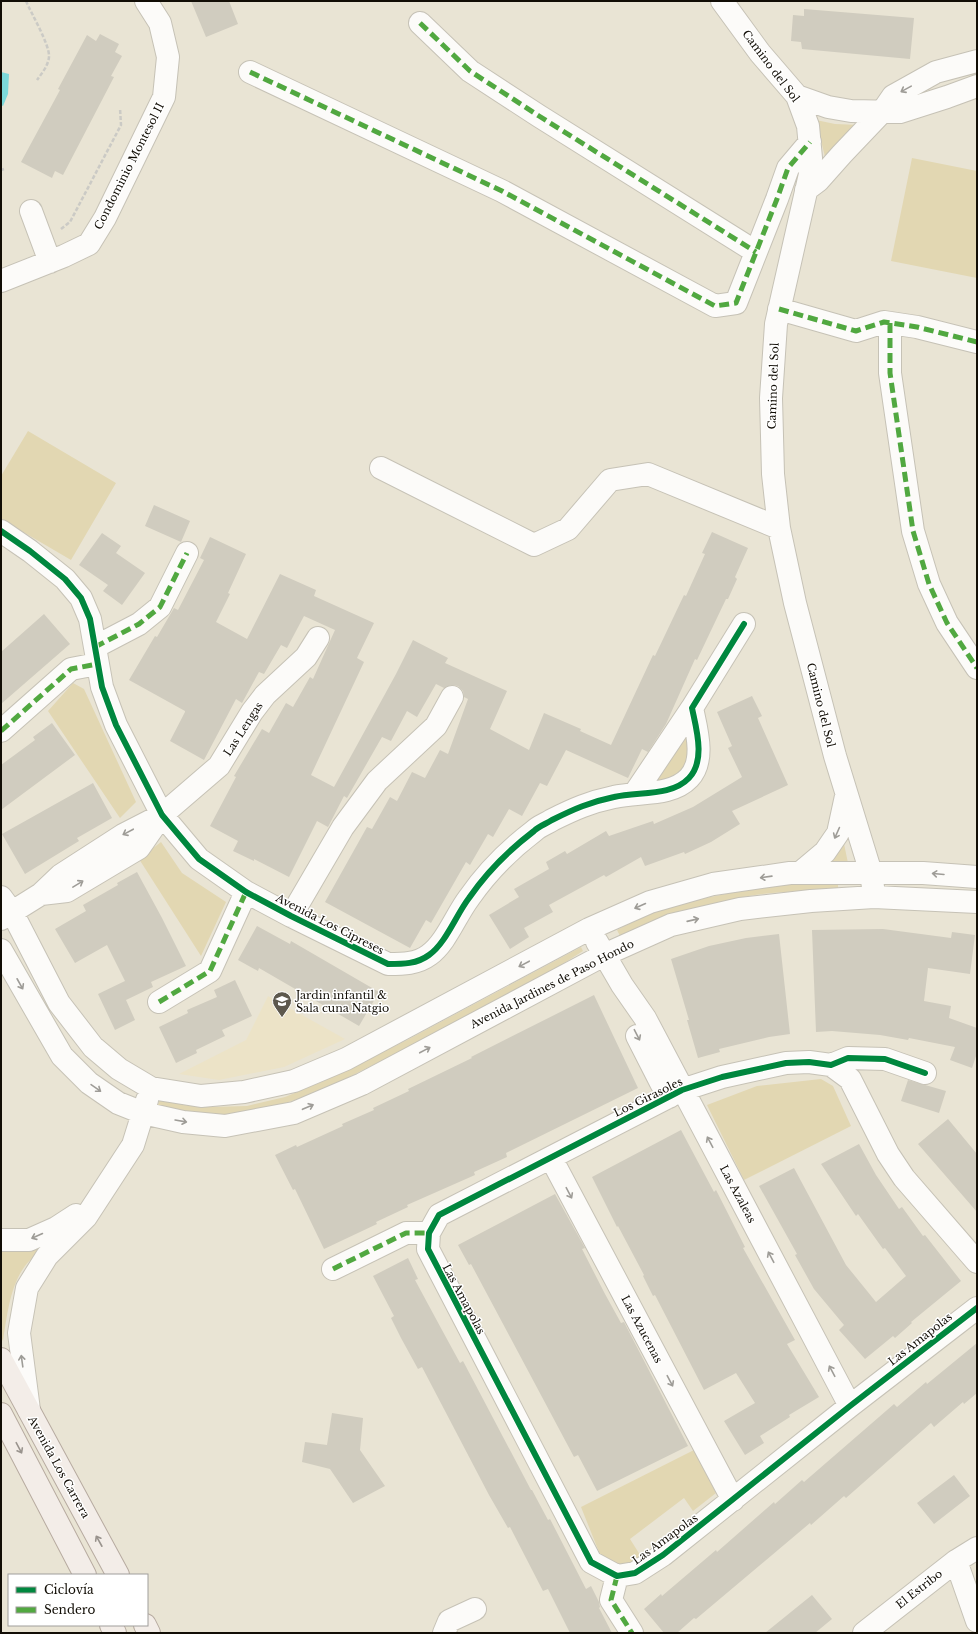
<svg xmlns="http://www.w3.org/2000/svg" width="978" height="1634" viewBox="0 0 978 1634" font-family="'Libre Baskerville',serif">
<rect width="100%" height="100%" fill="#e9e4d4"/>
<path fill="#ece3c7" d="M268,996L345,1039L284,1067L219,1080L179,1074L246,1040Z"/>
<path fill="#e2d7b2" d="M816,120L835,124L859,125L826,161Z
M912,158L977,171V278L891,261Z
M28,431L116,483L71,560L1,519V476Z
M73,683L84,689L136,802L120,818L48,711Z
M685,736L690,740L691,750L680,779L654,788L678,740Z
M843,839L848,863L824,862Z
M161,842L182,873L226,902L201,956L139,859Z
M792,884H838V891C804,891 768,891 734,899C695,908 658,923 620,936L617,930C629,924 642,917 656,912C700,897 746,890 792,884Z
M581,947L583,951L550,972L451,1026L319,1092L255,1113L224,1117L191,1114L158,1105L160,1099L183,1105L211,1107L247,1106L285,1097L324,1081L409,1039Z
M821,1079L833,1086L851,1126L744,1180L707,1105L757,1086Z
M48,1244C41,1251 31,1258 25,1266C10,1286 7,1316 3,1341L1,1337V1249Z
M694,1450L716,1493L693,1511L684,1498L630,1539L642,1558L623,1566L601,1557L581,1507Z"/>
<path fill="#7cd9da" d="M1,72L9,74L8,94L3,106L1,105Z"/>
<path fill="#d0ccbf" d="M191,1H229L238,24L206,37Z
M804,9L914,18L910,59L802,49L801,42L791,41L793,15L804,16Z
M100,34L119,44L115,52L122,56L111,76L114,77L63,175L55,171L52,178L21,162L60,90L58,89L87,35L96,41Z
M154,505L190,521L181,542L145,526Z
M712,532L748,548L735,577L737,579L728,599H726L697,660L695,659L666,724L648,752L642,749L628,778L566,750L547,786L540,783L522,816L509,809L493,837L488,834L470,865L466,862L431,923L426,920L410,948L325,902L367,827L372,829L390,797L397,801L412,772L425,778L440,750L448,754L468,699L464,697L463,691L458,686L451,685L444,688L436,684L417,717L407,711L391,741L382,737L347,798L344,796L328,827L317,821L289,877L254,859V861L233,851L238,841L210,826L236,777L234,776L262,729L269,733L286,703L293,707L310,677L313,679L335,630L304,616L287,648L281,645L264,674L259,672L242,703L236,699L204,760L170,741L185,712V711L129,680L155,636L157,637L174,608L178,610L204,560L200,558L210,537L246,554L228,593L230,594L216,622L247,639L280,574L316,590L314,596L374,623L357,658L364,662L311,775L334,787L396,674L413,640L448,658L445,663L507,691L490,729L529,750L544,713L581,729L580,731L611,745L653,655L655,656L684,595L686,596L705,554L702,553Z
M102,533L121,546L116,553L145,573L122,605L103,591L108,585L79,565Z
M44,614L70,644L1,704V652Z
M752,696L762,716L758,718L788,785L732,811L740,824L711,842L685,854L684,852L645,866L641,857L606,877L604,875L549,905L553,912L524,928L529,937L510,949L489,915L519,897L514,889L549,869L546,862L565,851L567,854L606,831L609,836L653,821L654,824L693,807L742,777L728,748L732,746L717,712Z
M52,723L75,755L1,810V765L35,740L33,737Z
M93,783L112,818L77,838L79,841L25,874L2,834Z
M137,872L162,918L186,966L151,982L153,987L126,1000L135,1020L115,1030L98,994L125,981L107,945L75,963L55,929L86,911L83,905L118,885L117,883Z
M257,926L290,944L291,941L379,992L359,1026L259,968L258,971L238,960Z
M883,929L951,938L952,932L975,935L970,974L928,968L924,1001L951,1006L949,1018L977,1028V1053L972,1068L950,1060L955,1047L909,1038L908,1040L880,1035L832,1031L816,1032L812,930Z
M779,934L790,1034L769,1037L719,1049L720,1052L698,1058L687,1020H689L671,959L709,946L746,938Z
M235,980L252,1016L222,1030L225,1036L196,1050L197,1053L176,1063L159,1027L188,1013L187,1010L217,997L214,990Z
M594,995L638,1088L506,1153L507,1157L474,1172L475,1175L407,1205L408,1207L376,1222L377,1224L324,1249L295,1189L293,1190L275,1155L296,1145L297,1147L343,1126L342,1124L374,1110L373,1108L409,1091L408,1089L472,1058L471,1057Z
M908,1080L946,1091L939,1113L901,1101Z
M948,1119L977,1154V1212L918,1144Z
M681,1130L714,1192L716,1190L745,1247L743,1248L795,1340L787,1344L819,1397L789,1415L790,1417L760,1436L764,1443L745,1455L724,1421L755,1403L736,1373L704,1390L655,1295L653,1296L643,1276L644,1275L618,1226L617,1227L592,1177Z
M859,1144L876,1175L899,1209L902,1207L923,1236L925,1235L961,1281L911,1322L912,1323L895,1338L893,1336L865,1359L839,1330L844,1325L814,1289L795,1255L797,1254L759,1186L794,1168L846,1265L876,1302L906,1276L885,1248L883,1249L858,1214L856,1216L821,1164Z
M555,1194L585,1248L582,1249L605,1294L621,1323L624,1322L688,1446L597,1491L578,1455L574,1457L471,1264L469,1265L458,1245Z
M408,1258L418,1279L415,1280L442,1330L460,1363L463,1361L531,1490H532L548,1520L550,1519L586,1589L591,1586L599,1602L600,1607L599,1608L612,1633H570L548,1589L543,1591L510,1527L508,1528L489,1495L422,1367L418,1369L401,1338L391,1318L394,1316L373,1276Z
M977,1343V1393L964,1404L963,1402L934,1427L931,1423L846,1498L844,1496L811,1525L810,1523L696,1619L694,1618L677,1633H664L644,1609L661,1594L662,1596L716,1550L717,1552L774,1502L775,1504L802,1480L804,1482L894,1404L897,1407L926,1382L927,1384Z
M332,1413L363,1418L360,1450L385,1486L353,1503L330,1469L302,1462L305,1442L327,1445Z
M954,1475L970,1496L934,1524L917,1503Z
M812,1595L832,1619L815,1633H765Z"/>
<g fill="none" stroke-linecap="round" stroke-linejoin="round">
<defs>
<path id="minor" d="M722,1L760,53L797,96L808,126L811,158L810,174L776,324L771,398L773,474L779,528L795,603L835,756L871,873L873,887
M420,23L470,71L539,116L756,252
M250,72L502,191L715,306L736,303L777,199L788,168L810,142
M797,96L828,107L851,111L900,112L947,97L977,86
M806,190L818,181L842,154L882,112L893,96L936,72L977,61
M31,211L50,262
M1,281L64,256L89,244L105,218L164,97L168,57L160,23L146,1
M779,309L856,331L884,322L917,327L977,342
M890,323V373L913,531L929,584L947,623L977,668
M381,468L534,545L568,529L610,480L648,474L779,528
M1,531L30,551L65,579L81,598L90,619L102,687L116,725L162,815L199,859L246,892L291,916L388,964C403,964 417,964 429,955C446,943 456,915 469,898C487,872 509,850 534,831C539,826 546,824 552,820C574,809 590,802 614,797C638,791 671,797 689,778C706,760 696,728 692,708L744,624
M95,647L139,624L160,607L187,553
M1,731L71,669L97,664
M635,793L692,708
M800,873L825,852L838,833L846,796
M41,894L67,891L139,848L162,815L219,766L252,712L265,695L306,657L318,638
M1,897L12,912L59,1003L93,1047L119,1069L151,1088L201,1096L244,1092L294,1081L346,1059L589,929L650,902L713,884L790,873H923L977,877
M291,916L343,827L377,781L436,726L452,697
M1,919L41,894L61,875L123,835L160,816
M597,942L622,985L645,1018L850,1406
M1,950L62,1056L89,1083L118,1103L143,1113L183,1122L225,1126L294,1113L362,1084L604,955L671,925L740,909L811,901L874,897L977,902
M159,1002L210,971L246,892
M637,1036L661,1083L669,1097
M831,1065L850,1079L888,1154L904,1178L977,1262
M925,1073L885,1059L848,1058L831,1065L809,1062L786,1063L722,1077L682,1090L439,1215L429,1233L428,1249L591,1562L617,1576L635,1573L663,1555L850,1406L977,1308
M551,1158L733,1500
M1,1240H29L56,1228L76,1215
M333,1269L406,1233H429
M29,1410L19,1333L27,1288L47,1256L86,1217L133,1145L147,1100
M956,1561L977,1621
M617,1576L611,1600L632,1633
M444,1633L449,1621L475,1609
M864,1633L956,1561L977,1548"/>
<path id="major" d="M1,1359L118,1575
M1,1414L85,1575
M111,1625L115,1633
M145,1625L149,1633"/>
</defs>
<use href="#minor" stroke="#c6c2b6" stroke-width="24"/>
<use href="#major" stroke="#b7aba0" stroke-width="24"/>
<path stroke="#cbcac5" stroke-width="2.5" stroke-dasharray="4 2" stroke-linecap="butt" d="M26,1C31,13 50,45 49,57C48,66 42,73 37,80
M1,170L4,169
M61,229L70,222L121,125L120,108"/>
<use href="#minor" stroke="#fcfbf9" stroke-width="22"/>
<use href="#major" stroke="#f3ede8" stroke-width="22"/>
<path stroke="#51a840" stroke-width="5" stroke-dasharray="10 5" stroke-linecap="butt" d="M420,23L470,71L539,116L756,252
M250,72L502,191L715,306L736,303L777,199L788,168L810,142
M779,309L856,331L884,322L917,327L977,342
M890,323V373L913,531L929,584L947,623L977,668
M95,647L139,624L160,607L187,553
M1,731L71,669L97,664
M159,1002L210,971L246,892
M333,1269L406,1233H429
M617,1576L611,1600L632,1633"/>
<defs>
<path id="cycleway" d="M1,531L30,551L65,579L81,598L90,619L102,687L116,725L162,815L199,859L246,892L291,916L388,964C403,964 417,964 429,955C446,943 456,915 469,898C487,872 509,850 534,831C539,826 546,824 552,820C574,809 590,802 614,797C638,791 671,797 689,778C706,760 696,728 692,708L744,624
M925,1073L885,1059L848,1058L831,1065L809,1062L786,1063L722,1077L682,1090L439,1215L429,1233L428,1249L591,1562L617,1576L635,1573L663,1555L850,1406L977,1308"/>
</defs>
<use href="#cycleway" stroke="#fff" stroke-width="8"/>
<use href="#cycleway" stroke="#00873e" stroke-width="6"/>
</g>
<defs><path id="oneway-shaft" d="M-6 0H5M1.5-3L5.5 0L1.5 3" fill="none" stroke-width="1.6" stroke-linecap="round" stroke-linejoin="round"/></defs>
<g stroke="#9e9c97">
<use href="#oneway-shaft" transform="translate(906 89) rotate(151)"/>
<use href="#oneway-shaft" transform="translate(128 832) rotate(152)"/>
<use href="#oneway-shaft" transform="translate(837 833) rotate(114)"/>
<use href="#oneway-shaft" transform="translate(938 874) rotate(-175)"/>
<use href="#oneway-shaft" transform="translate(766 877) rotate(172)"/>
<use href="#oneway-shaft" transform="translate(78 884) rotate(-31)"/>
<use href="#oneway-shaft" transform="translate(640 906) rotate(156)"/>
<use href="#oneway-shaft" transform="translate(693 920) rotate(-13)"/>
<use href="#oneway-shaft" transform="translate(524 964) rotate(152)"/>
<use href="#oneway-shaft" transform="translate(20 984) rotate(61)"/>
<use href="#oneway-shaft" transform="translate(637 1035) rotate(63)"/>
<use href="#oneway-shaft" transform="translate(425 1050) rotate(-28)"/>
<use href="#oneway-shaft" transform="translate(96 1088) rotate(35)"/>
<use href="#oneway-shaft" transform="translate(308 1107) rotate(-23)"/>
<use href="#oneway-shaft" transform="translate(181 1121) rotate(10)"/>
<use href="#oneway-shaft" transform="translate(710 1142) rotate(-118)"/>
<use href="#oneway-shaft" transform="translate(569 1193) rotate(62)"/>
<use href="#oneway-shaft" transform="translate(37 1236) rotate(156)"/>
<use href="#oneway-shaft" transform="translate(771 1257) rotate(-118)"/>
<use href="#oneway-shaft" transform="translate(22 1361) rotate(-98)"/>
<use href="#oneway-shaft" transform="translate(832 1371) rotate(-118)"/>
<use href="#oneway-shaft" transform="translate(670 1381) rotate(62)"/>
</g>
<g stroke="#99938d">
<use href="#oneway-shaft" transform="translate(19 1448) rotate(62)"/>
<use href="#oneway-shaft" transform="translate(99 1541) rotate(-119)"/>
</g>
<defs>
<symbol id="school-pin" viewBox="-11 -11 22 30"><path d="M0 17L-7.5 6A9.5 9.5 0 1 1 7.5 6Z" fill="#5d584d" stroke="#fff"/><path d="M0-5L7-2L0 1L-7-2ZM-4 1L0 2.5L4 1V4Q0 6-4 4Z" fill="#fff"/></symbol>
</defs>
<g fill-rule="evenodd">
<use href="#school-pin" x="271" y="990" width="22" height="30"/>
</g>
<g text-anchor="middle" stroke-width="3" stroke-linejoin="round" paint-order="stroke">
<g font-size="11" fill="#110d05" stroke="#fff">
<text transform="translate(771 66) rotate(53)" y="4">Camino del Sol</text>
<text transform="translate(129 166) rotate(-63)" y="4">Condominio Montesol II</text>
<text transform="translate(773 386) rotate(-88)" y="4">Camino del Sol</text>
<text transform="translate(821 705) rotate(76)" y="4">Camino del Sol</text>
<text transform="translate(243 729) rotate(-57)" y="4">Las Lengas</text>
<text transform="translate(330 924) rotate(27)" y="4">Avenida Los Cipreses</text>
<text transform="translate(552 984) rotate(-27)" y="4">Avenida Jardines de Paso Hondo</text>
<text transform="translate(648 1097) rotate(-26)" y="4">Los Girasoles</text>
<text transform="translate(738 1194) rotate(62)" y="4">Las Azaleas</text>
<text transform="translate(464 1299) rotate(62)" y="4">Las Amapolas</text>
<text transform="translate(642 1329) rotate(62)" y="4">Las Azucenas</text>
<text transform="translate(920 1339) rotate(-38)" y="4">Las Amapolas</text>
<text transform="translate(59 1467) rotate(61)" y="4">Avenida Los Carrera</text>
<text transform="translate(665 1539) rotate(-36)" y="4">Las Amapolas</text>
<text transform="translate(919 1589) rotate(-38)" y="4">El Estribo</text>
</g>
<g font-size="11" fill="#110d05" stroke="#fff" text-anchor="start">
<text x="296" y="999">Jardin infantil &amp;<tspan x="296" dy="13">Sala cuna Natgio</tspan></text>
</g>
</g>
<rect width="978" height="1634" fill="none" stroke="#110d05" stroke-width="4"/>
<rect x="8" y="1574" width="140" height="52" fill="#ffffff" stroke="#a09e9b"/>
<rect x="16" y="1587" width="20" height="6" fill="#00873e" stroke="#a09e9b"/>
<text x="44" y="1594" font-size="12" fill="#110d05">Ciclovía</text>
<rect x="16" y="1607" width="20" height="6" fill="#51a840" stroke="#a09e9b"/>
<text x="44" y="1614" font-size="12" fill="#110d05">Sendero</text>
</svg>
